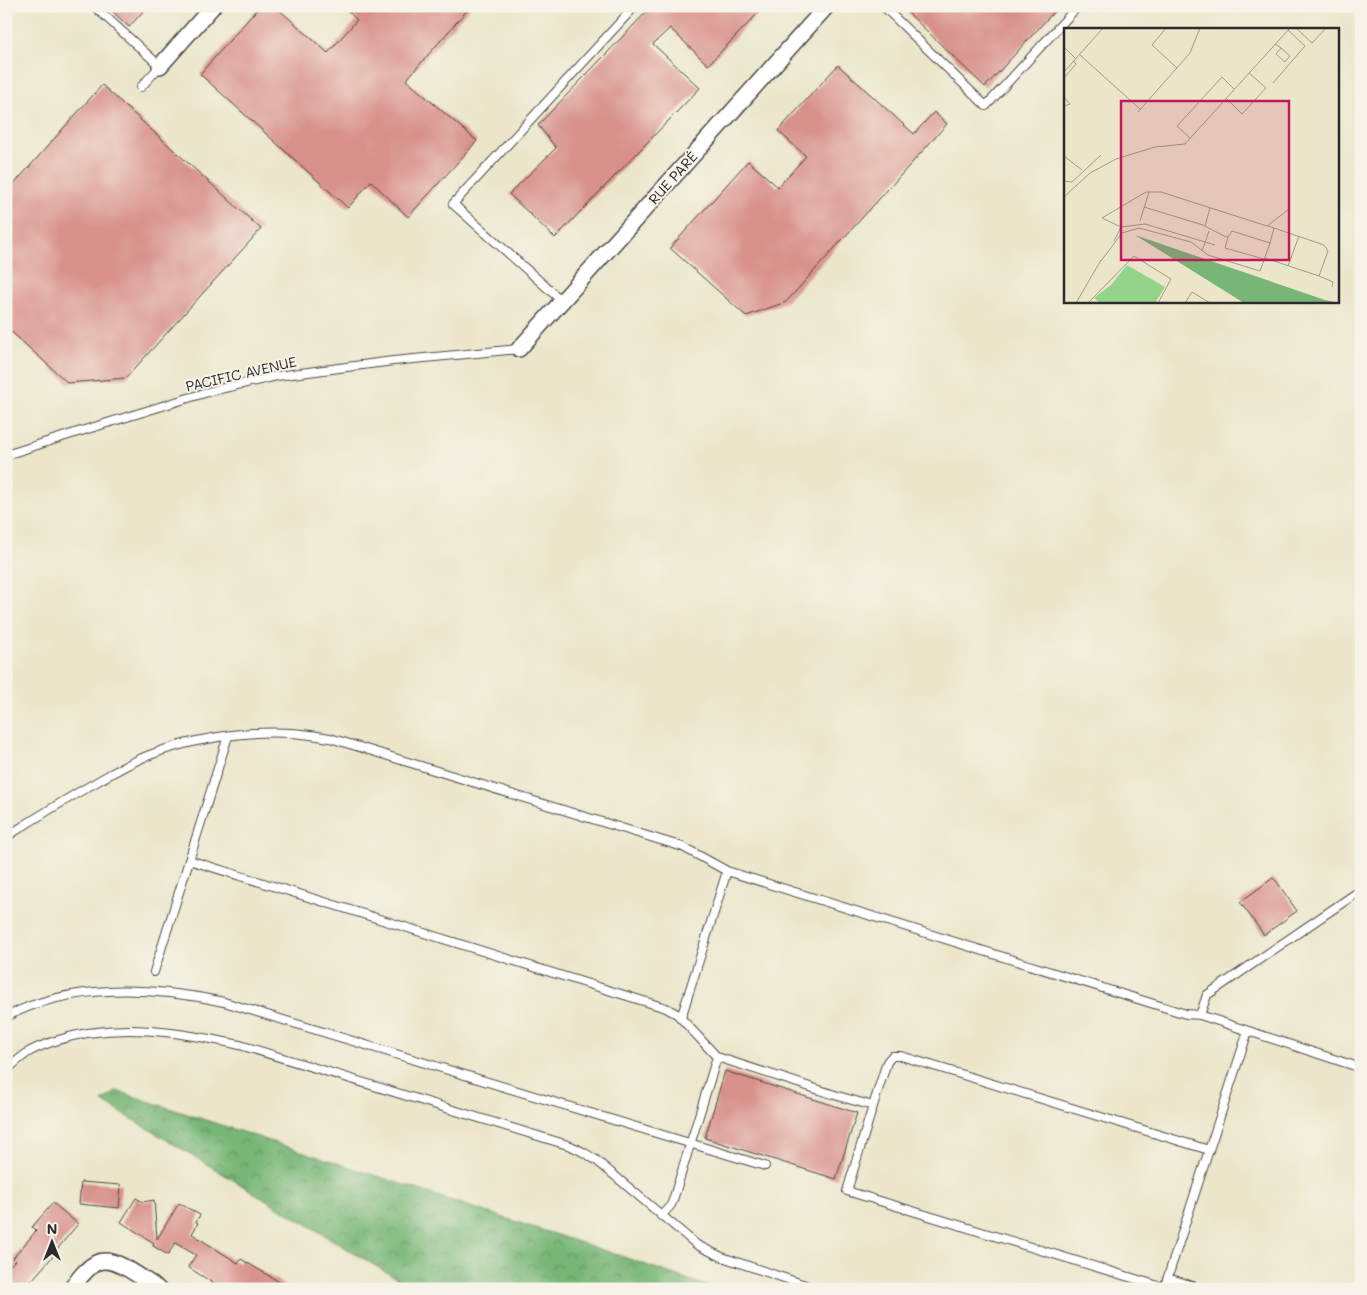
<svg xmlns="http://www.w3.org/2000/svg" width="1367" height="1295" viewBox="0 0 1367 1295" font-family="Mali,sans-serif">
<defs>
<pattern id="forest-crowns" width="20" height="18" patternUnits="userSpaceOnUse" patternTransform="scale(1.25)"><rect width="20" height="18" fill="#77b676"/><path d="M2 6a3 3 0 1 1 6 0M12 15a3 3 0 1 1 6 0" fill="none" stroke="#629461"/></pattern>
</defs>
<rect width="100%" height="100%" fill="#f7f3e8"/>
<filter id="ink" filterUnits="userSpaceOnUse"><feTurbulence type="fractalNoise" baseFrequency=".02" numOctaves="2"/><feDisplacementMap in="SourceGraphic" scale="10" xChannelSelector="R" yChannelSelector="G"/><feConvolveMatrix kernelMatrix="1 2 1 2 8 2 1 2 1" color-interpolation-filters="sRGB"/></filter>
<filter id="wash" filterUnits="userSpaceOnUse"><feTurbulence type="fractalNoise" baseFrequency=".0096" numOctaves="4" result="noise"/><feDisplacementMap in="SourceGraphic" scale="20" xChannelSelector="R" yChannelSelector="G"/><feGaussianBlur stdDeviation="1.12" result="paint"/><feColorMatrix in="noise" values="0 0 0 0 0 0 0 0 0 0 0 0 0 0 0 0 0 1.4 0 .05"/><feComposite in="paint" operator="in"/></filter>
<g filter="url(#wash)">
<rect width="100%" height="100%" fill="#ebe6ca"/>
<path fill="url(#forest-crowns)" stroke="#517050" d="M117,1091L615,1254L715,1289H414L102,1101Z"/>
<g id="blocks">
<path fill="#d8908a" d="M107,6H148L129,27Z
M260,6H275L328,53L357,20L342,6H471L406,80L477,141L408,217L371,181L348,208L200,74Z
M652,6H765L708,65L670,28L653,44L700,88L555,238L509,194L556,148L538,125Z
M901,6H1059L985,87Z
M838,65L914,134L934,112L947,124L786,302L746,316L670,248L748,161L778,187L806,156L778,131Z
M102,85L261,229L126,378L68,383L6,327V193Z
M1273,878L1277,882L1297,911L1264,935L1240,902Z
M725,1071L857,1113L836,1179L705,1138Z
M81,1182L121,1185L119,1208L79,1204Z
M136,1198L143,1202L154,1200L157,1239L179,1203L200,1215L196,1222L198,1223L192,1234L238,1263L241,1259L291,1289H222L188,1267L196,1255L175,1243L168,1255L153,1246L154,1243L121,1222Z
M53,1203L78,1224L53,1254L54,1255L24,1289H6V1270L15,1260L13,1258L36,1231L32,1227Z"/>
</g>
</g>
<g filter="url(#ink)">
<use href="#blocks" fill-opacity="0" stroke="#484743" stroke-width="1"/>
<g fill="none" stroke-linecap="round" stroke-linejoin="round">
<defs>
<path id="service" d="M94,6L160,66L141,87
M883,6L986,106L1078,6
M562,301L453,204L635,6
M6,455L78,432L211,391L277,376L393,361L519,349
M6,837C37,817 68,798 100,780C116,771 131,762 147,756C189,739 247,730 292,733C305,734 318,736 330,738L683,847L727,871L1186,1014L1200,1015L1207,995L1361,890
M189,860L666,1008L677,1014L717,1057L838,1096L873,1106L887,1062L892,1056H901L1209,1150L1164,1289
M154,972L228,736
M1200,1015L1361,1068
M6,1017C71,982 155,987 224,1002L765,1166
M681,1018L727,871
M6,1071C12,1065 20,1058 27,1053C35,1048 46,1044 55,1041C115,1021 180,1032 240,1045L571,1146L583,1152L596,1160L697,1245L722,1257L817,1289
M873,1106L847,1191L1165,1288
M1209,1150L1248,1031
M661,1216L671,1205L673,1200L717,1057
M1168,1278L1202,1289"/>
<path id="minor" d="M160,66L213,6
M519,349L827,6
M71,1289C78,1280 85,1269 96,1263C113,1254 143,1279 158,1289"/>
</defs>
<use href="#service" stroke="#484743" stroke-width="10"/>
<use href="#minor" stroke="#484743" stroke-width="18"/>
<use href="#service" stroke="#fff" stroke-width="8"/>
<use href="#minor" stroke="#fff" stroke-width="15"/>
</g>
</g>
<g text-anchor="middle" stroke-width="4" stroke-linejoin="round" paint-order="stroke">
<g font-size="14" fill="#2b2b2b" stroke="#f7f3e8">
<text transform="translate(673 178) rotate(-48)" y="5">RUE PARÉ</text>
<text transform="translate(241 374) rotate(-13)" y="5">PACIFIC AVENUE</text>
</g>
</g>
<g transform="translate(1064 28)">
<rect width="275" height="275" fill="#ebe6ca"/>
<path d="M71,207L261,272L275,275H180Z" fill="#77b676"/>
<path d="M63,237L101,259L91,275H36L30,270L47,257Z" fill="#94d48a"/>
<path fill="none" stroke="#9e9b8a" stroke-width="1" d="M102,0L88,17L113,40M232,0L248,15L262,0M211,16L217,20L226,28L221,34L212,26L217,20M0,19L12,31M16,27L76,81M0,44L39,0M0,50L12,36L10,33M209,55L241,18L224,2M0,69L6,76L0,78M162,70L178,86L202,60L185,45M74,84L126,25L136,0M126,110L113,98L158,49L170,61M0,128L18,142M0,153L8,154L37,127M0,169L26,145L52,131L91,119L121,116L226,0M76,193L85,164M141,198L146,180M204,198L260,217L264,223L255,248L269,254L268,259M57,199L81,196L151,217M164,209L161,220L200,231M50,213L57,199L38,190L82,164H97L203,198L224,182M206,215L210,200M138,223L145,203M201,230L255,248M37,233L58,205L75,200L127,214L144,227L196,243L206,215L168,203L164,209L160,208L139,197L80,179M224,238L235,208M12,275L37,232M24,275L70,228L107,251L94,275M121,275L128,264L146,275"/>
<path fill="#c2185b" fill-opacity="0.15" stroke="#c2185b" stroke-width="2.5" d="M57,73H225V232H57Z"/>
<rect width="275" height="275" fill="none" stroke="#2b2b2b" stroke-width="2.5"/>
</g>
<rect width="1367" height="1295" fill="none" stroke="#f7f3e8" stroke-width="25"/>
<g transform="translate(52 1242)" stroke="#f7f3e8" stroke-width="4" paint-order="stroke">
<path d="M0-4L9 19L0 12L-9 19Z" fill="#2b2b2b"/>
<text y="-8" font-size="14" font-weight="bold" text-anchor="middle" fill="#2b2b2b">N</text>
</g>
</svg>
